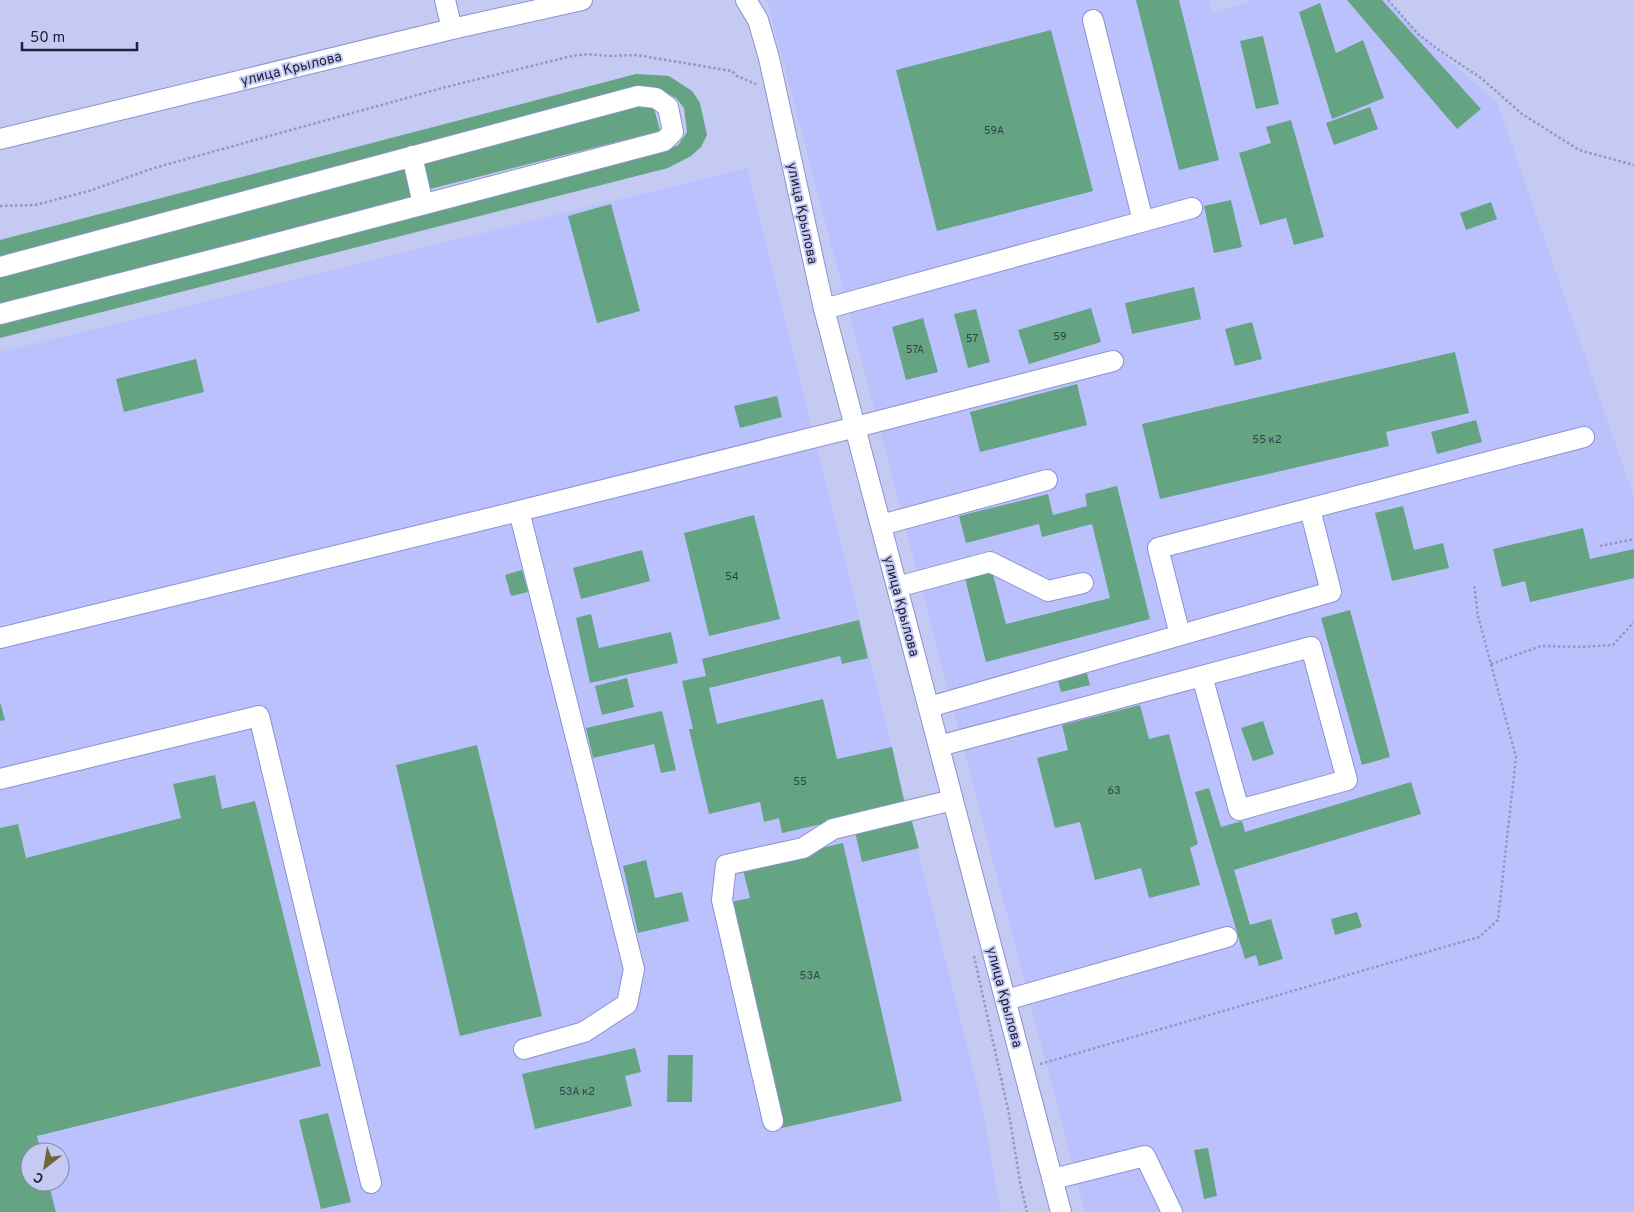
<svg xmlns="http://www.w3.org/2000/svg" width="1634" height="1212" viewBox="0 0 1634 1212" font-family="Overpass,sans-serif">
<rect width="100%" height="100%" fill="#c5caf3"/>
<path fill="#bbc1fd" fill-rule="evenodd" d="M767,0H1208L1213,13L1254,0H1388L1436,50L1497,102L1634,497V1212H1085Z
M747,168L981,1101L1001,1212H0V352ZM30,1152H60V1182H30Z"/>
<path fill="#64a483" d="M1136,0H1179L1219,160L1179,170Z
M1347,0H1382L1481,109L1457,129Z
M1320,3L1336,53L1363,40L1384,98L1332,119L1299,12Z
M1051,30L1093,191L937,231L896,70Z
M1263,36L1279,104L1256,109L1240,41Z
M636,74L669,76L692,91L700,103L707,135L701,147L691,156L668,168L0,338V322L666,151L678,145L687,132L684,108L676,98L666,93L639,88L0,256V240Z
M646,104L654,108L660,131L430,189L422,161Z
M1370,107L1378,129L1334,145L1326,123Z
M1291,120L1324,237L1294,245L1286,218L1260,225L1239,153L1271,143L1266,127Z
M405,166L413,196L0,308V276Z
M1231,200L1242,247L1214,253L1204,206Z
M1491,202L1497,219L1466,230L1460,213Z
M611,204L640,311L597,323L568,216Z
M1194,287L1201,319L1132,334L1125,303Z
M1091,308L1101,342L1029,364L1018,330Z
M976,309L990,362L968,368L954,314Z
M923,318L938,372L906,380L892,327Z
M1252,322L1262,359L1235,366L1225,329Z
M1455,352L1469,413L1386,432L1389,446L1160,499L1142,424Z
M196,359L204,392L124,412L116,379Z
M1077,384L1087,425L980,452L970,412Z
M777,396L782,417L740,428L734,406Z
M1476,420L1482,442L1437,454L1431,432Z
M1117,486L1150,619L986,662L965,578L992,571L1006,624L1110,598L1092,524L1042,537L1039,524L966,543L959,516L1048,494L1053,515L1087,506L1085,494Z
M1403,506L1414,550L1443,543L1449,568L1392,581L1375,513Z
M754,515L780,619L709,636L684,533Z
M1583,528L1590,559L1634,549V578L1530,602L1525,581L1502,587L1493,549Z
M642,550L650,581L581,599L573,568Z
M522,570L528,592L511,596L505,575Z
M1350,610L1390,757L1362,765L1321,618Z
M591,614L599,648L671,632L678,663L590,683L576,618Z
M859,620L868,658L842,664L840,656L709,688L717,724L823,699L837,759L892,747L905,805L782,833L779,818L764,822L760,802L709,814L689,729H693L682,681L706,676L702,659Z
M1085,666L1090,685L1061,692L1056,673Z
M627,678L634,707L602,715L595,686Z
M0,702L5,720L0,721Z
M1140,705L1149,739L1169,734L1198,844L1190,848L1200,885L1149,898L1141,868L1095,880L1080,822L1055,828L1037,758L1068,750L1062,725Z
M662,711L676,770L661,773L654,744L593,758L586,728Z
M1263,721L1274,754L1253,761L1241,728Z
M477,745L542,1016L460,1036L396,765Z
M215,775L222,809L255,801L321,1066L37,1136L41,1152H30V1182H48L56,1212H0V828L18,824L26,858L181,818L173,784Z
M1411,782L1421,814L1234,870L1250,925L1271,919L1283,959L1259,966L1256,955L1245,959L1195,792L1209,788L1221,827L1242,821L1245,832Z
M911,818L919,848L862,862L855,832Z
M843,843L902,1101L782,1128L731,902L750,898L742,866Z
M646,860L655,898L682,892L689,921L638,933L623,866Z
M1357,912L1362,927L1335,935L1331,919Z
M635,1048L641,1072L625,1076L632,1106L535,1129L522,1074Z
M668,1055H693L692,1102H667Z
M328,1113L351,1202L321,1209L299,1120Z
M1208,1148L1217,1196L1204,1199L1194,1150Z"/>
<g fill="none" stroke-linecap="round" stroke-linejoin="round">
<defs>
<path id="minor" d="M445,0L452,29
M746,0L758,20L769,58L824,309L1061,1212
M1093,20L1143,221
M0,139L452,29L582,0
M412,156L423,204
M0,267L638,96L656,98L668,107L673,132L664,141L235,254L0,314
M824,309L1192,208
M881,525L1047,480
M897,587L990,562L1048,591L1083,583
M1180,635L1158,548L1584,437
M0,638L519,511
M929,707L1331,592L1310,509
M939,746L1311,647L1347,780L1239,810L1202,676
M0,779L259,716L371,1183
M1006,1000L1227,937
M524,1049L584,1032L627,1004L634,969L519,511L856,427L1113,361
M773,1121L722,900L726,865L803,848L833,829L953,800
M1053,1179L1145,1156L1172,1212"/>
</defs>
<use href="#minor" stroke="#8c91d2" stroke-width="22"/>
<path stroke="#9397bb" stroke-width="2.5" stroke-dasharray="2.5 2.5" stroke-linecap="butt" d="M1388,0L1418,34L1439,50L1481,78L1522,114L1579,150L1634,165
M0,206L35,205L89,191L154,168L446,87L572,56L588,54L608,56L636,55L732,71L737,76L756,84
M1600,546L1634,539
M1491,664L1541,646L1580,647L1613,645L1634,622
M974,956L1009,1114L1020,1182L1027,1212
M1040,1064L1479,937L1498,920L1516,757L1478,616L1474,584"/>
<use href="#minor" stroke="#fff" stroke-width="20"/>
</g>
<g text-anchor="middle" stroke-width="4" stroke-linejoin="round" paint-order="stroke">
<g font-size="11" fill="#31424d">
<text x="994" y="134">59А</text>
<text x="1060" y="340">59</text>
<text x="972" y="342">57</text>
<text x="915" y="353">57А</text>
<text x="1267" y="443">55 к2</text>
<text x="732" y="580">54</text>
<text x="800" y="785">55</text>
<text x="1114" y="794">63</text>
<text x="810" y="979">53А</text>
<text x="577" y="1095">53А к2</text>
</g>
<g font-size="14" fill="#20223b" stroke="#c5caf3">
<text transform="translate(291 68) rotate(-14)" y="5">улица Крылова</text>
<text transform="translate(803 213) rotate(78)" y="5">улица Крылова</text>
<text transform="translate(902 606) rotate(75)" y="5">улица Крылова</text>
<text transform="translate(1005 997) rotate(75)" y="5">улица Крылова</text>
</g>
</g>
<g transform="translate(45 1167) rotate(211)"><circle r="24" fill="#c5caf3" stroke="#8387a9"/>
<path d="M0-4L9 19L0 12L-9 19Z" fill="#6e6633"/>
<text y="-8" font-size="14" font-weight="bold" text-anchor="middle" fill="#20223b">С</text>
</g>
<path d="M22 42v8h115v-8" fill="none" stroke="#20223b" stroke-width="2.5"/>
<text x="30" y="42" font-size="15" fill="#20223b" stroke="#c5caf3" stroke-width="4" paint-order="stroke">50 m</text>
</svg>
